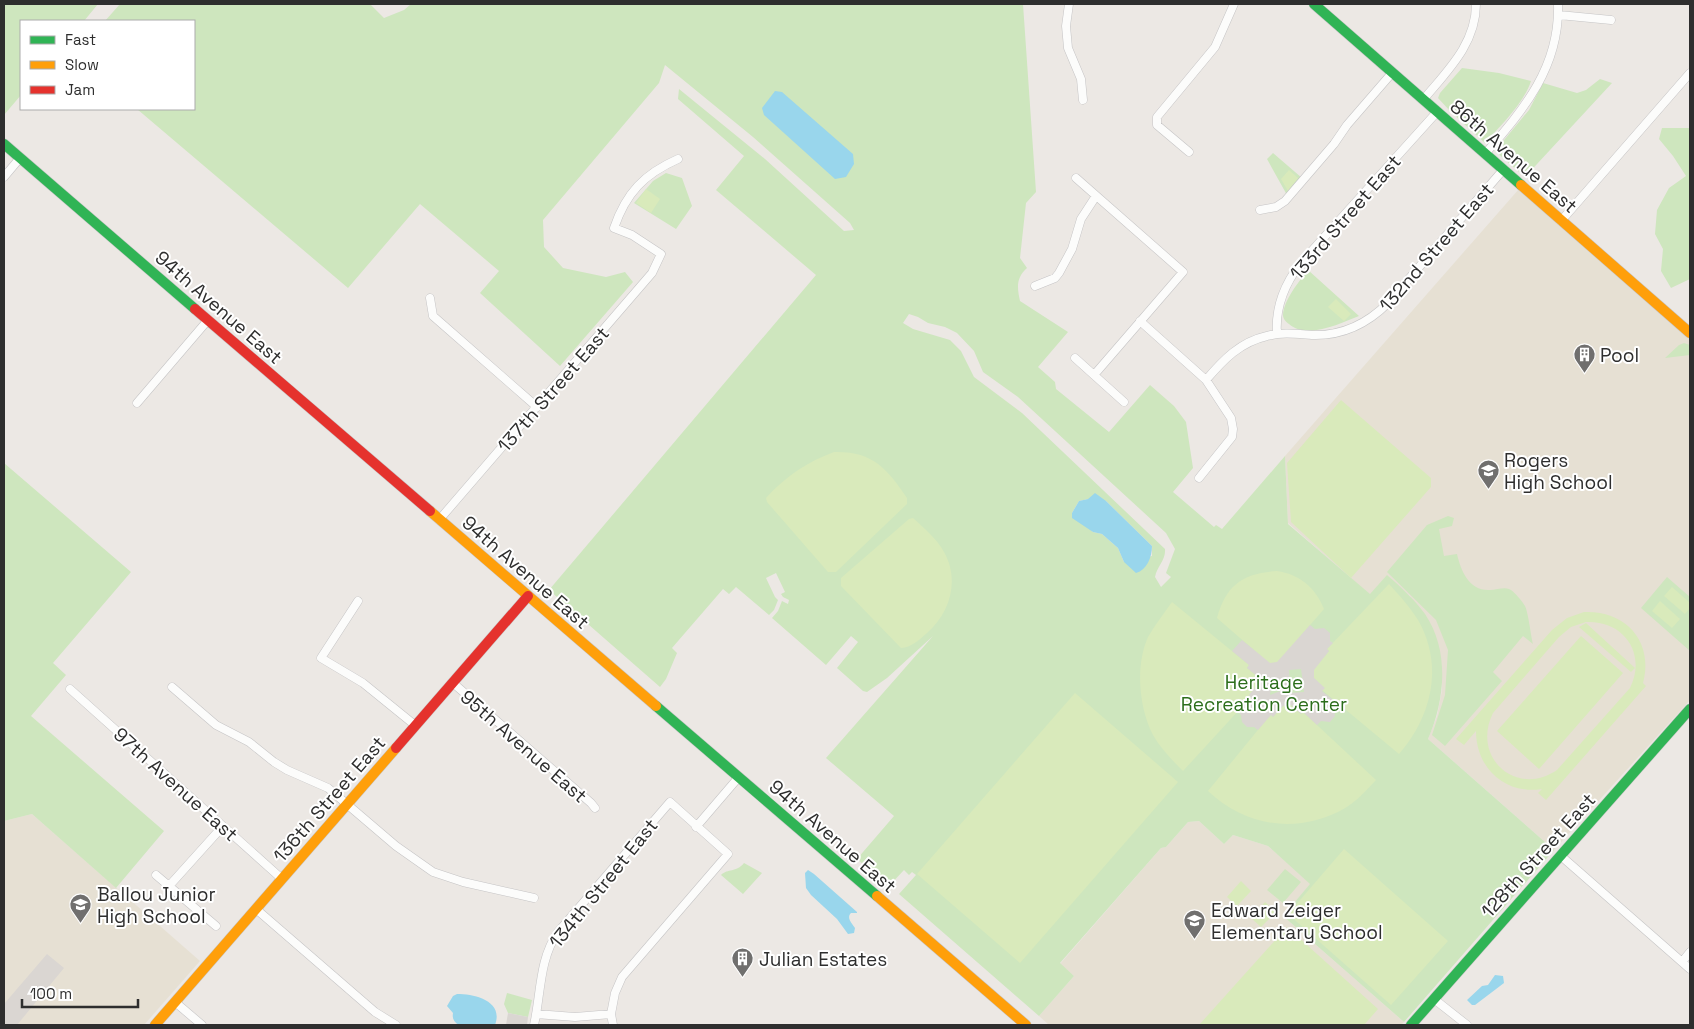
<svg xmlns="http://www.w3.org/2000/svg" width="1694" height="1029" viewBox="0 0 1694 1029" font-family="'Space Grotesk',sans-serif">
<rect width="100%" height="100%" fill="#ece8e4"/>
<path fill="#e6e0d3" d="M1519,189L1690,340V700L1554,850L1428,739L1437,716L1442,690V667L1438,645L1410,596L1387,576L1370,595L1288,523L1285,456Z
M32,814L200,961L144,1025H4V821Z
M1199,821L1224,844L1233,835L1268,846L1311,884L1283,916L1404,1022L1401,1025H1049L1039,1016L1074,976L1060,964L1161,848L1166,847L1188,822Z"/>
<path fill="#cee6be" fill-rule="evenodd" d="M4,4H98L84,21H21V95L4,115Z
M120,4H370L384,18L404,10L411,4H1023L1036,192L1026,203L1020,258L1027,268C1016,278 1017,287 1020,301L1068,332L1038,367L1055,382L1056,389L1109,432L1150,385L1174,406L1186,422L1193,468L1173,492L1214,527L1216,525L1222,529L1285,456L1288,524L1370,594L1387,575C1401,587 1414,599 1425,614C1450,651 1445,700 1428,739L1554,850L1404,1022L1283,916L1310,884L1268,846L1233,835L1224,844L1199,821L1188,822L1166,847L1161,848L1060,963L1074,976L1039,1016L899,894L916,875L912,872L909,875L904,870L889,886L857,859L894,816L826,758L933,636L887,678L867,692L863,691L837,668L858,642L851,636L826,665L772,618L778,611L782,601L788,604L789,600L783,597L781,594L785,592L776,573L766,578L775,597L778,600L774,610L769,615L736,587L729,594L723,589L672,648L677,653L666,679L660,687L549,590L816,275L716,190L744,156L678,99L679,89L765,159L844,231L854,230L850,223L753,137L665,65L659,83L543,220L544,247L563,268L606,277L625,272L633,282L560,366L480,293L499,271L420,204L348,288L137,109H194V21H105ZM909,314L918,317L928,323L945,327L957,333L974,351L983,372L1018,397L1166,533L1175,549L1166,573L1171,577L1161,587L1155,577C1157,566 1166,560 1165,549L1022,413L974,377L961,351L950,340L913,329L903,323ZM1088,499L1106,501L1152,546V556L1124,562L1118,548L1102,534L1093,532L1072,513L1079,501Z
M1462,68L1499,73L1531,81C1524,103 1500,126 1485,143L1450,111L1438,98L1440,93Z
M1600,79L1612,83L1525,177L1495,151L1529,110L1543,83L1577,93L1586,90Z
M1662,128H1690V279L1671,288L1661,271L1663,249L1655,234L1657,210L1669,188L1686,176L1673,156L1659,139Z
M1273,153L1302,178L1287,195L1267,159Z
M666,173L682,178L692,206L676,229L634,203L653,181Z
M1308,270L1359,316C1341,323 1307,340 1289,324C1286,322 1283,319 1283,315C1284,299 1299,282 1308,270Z
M1684,343L1690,345V355L1665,358L1679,345Z
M4,463L131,572L53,663L66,675L31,716L164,831L116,888L32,814L4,821Z
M1448,516L1454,518L1452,526L1439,529L1444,556L1457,554C1461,571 1469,591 1490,590C1496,590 1504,587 1509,589C1514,591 1522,601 1525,606C1528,611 1531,636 1533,644L1523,636L1493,672L1502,681L1445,746L1432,735L1445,695L1448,650L1436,620L1387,572L1427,525Z
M1667,577L1690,597V651L1641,608Z
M744,863L762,873L743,894L721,875C728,868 736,873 744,863Z
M1285,869L1301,882L1283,903L1267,890Z
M507,993L532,1000L528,1017L508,1013L504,1004Z"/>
<path fill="#d9eabb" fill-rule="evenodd" d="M1289,170L1298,178L1288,191L1281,179Z
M646,189L660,199L651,213L636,203Z
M1336,299L1351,314L1344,321L1328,307Z
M1341,400L1431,478V487L1351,578L1291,522L1287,463Z
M834,452C872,451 887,468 907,498V504L836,572H828L767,502L766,498C786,476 807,462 834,452Z
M913,518C924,528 937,539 944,552C960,580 950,613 927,633C920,639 911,648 901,648L841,586V578L909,519Z
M1277,571C1299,574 1316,588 1324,609L1278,662L1270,664L1217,618C1226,585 1243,573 1277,571Z
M1389,584C1399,595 1410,607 1418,620C1444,665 1432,716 1399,754L1322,690L1324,688L1314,678L1313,670L1329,651L1327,649Z
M1672,587L1690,603V608L1685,614L1664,596Z
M1660,601L1680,619L1672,628L1652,611Z
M1172,602L1249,665L1247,668L1258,677V684L1249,696L1251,697L1183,771C1172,760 1161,749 1153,735C1139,708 1135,666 1148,637C1155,625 1164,613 1172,602Z
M1584,612C1626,610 1654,642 1643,683L1646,686L1546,800L1538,793L1542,789C1505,795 1476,768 1476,731L1464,745L1456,739L1552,630L1567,618ZM1586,622C1624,620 1647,654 1630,688L1557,770C1516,798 1471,757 1493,713L1559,637L1571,627Z
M1586,623L1635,668L1631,672L1579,627Z
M1581,636L1623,673L1539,769L1497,731Z
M1075,693L1178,782L1020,963L917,874Z
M1291,705L1301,714L1303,712L1376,780C1365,792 1353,805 1338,812C1292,834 1244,825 1208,791L1271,714L1273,717L1283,706Z
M1344,849L1448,941L1391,1005L1288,914Z
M1241,881L1251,891L1237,906L1227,897Z
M1265,902L1276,912L1261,927L1251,918Z
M1287,927L1378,1009L1364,1025H1199Z"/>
<path fill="#dad6d2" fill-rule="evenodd" d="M1310,625L1315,629L1324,628L1330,633V641L1333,643L1327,649L1329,651L1314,670V678L1325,688L1322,691L1337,703L1334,706L1335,716L1330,722L1321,721L1317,725L1303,712L1301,714L1291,705L1283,706L1273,717L1271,715L1258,730L1254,727H1247L1242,722L1241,715L1238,712L1251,698L1249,695L1258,684V677L1247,668L1249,665L1232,651L1242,640L1270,663L1277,662ZM1289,670L1301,669L1304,692L1290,693ZM1272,681H1282L1283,690L1270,695Z
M47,954L64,968L17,1025H4V1004Z
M508,1013L528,1017L527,1025H506Z"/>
<path fill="#99d6ec" d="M775,91L782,92L853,154L854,164L846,177L835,179L764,115L762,108Z
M1095,493L1106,501L1152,546C1152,557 1147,570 1136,573L1124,562L1118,548L1102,534L1093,532L1072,518V513L1079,501L1088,499Z
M808,870L814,874L857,912V913H851C846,918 852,923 855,928L854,933L848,934L837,919L811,895L806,888L805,873Z
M1495,975L1503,976L1504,983L1475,1005H1472L1467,1000L1482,986L1488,985Z
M457,994C475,994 504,1001 495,1025H459C454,1022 452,1019 453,1013L447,1006L453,996Z"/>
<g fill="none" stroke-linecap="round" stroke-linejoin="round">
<defs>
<path id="street" d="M1069,4L1066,26L1068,48L1081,79L1083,100
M1559,15L1611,20
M1423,100C1447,71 1476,44 1476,4
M1189,152L1157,125V117L1215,47L1234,4
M1485,154C1524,109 1560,67 1558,4
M4,177L20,158
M1076,178L1183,272L1094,375
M1260,210L1276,207L1285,201L1334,144L1347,125L1392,73
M1561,221L1690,73
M1035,286L1055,278L1059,273L1072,249L1081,219L1096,196
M430,298L433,316L537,407
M1140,321L1206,380L1231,418L1233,429L1232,437L1199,478
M1277,334C1275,307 1284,285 1300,264L1437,112
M1075,358L1124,402
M1206,380C1223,360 1240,342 1267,336C1282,332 1297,334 1312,335C1342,336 1367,324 1388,303L1503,170
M137,403L208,320
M439,520L652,273L661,254L632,235L614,228C626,193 644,174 678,159
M358,601L321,658L363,683L416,726
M453,683L591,803L595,808
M172,687L216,725L249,742L274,762L287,770L328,788L396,846L433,872L463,882L534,898
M70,689L282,879
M696,827L738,778
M1561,856L1690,969
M156,875L216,926
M169,886L223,826
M256,909L375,1012L396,1025
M1682,962L1690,952
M1434,999L1467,1025
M175,1002L202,1025
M536,1014L575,1017L611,1014L613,1025
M534,1025C541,994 539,959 558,932L670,802L728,854L622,977L615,993L611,1014"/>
<path id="fast" d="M1314,4L1521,185
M4,144L195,309
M656,706L877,896
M1411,1025L1690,709"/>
<path id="slow" d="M1521,185L1690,333
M430,511L656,706
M877,896L1026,1025
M155,1025L396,748"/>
<path id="jam" d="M195,309L430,511
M396,748L528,596"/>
</defs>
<use href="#street" stroke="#c5c4c5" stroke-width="9"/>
<use href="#fast" stroke="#c5c4c5" stroke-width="11"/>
<use href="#slow" stroke="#c5c4c5" stroke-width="11"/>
<use href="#jam" stroke="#c5c4c5" stroke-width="11"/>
<use href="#street" stroke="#fcfcfb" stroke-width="8"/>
<use href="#fast" stroke="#30b455" stroke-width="10"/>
<use href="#slow" stroke="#ff9f0a" stroke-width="10"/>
<use href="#jam" stroke="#e5322d" stroke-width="10"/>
</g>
<defs>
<symbol id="building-pin" viewBox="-11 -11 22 30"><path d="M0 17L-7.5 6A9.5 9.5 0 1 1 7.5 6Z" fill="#706f6e" stroke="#fff"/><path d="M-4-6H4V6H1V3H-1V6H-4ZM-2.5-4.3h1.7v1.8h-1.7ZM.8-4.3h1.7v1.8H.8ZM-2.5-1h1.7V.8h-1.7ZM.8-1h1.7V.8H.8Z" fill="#fff"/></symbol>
<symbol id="school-pin" viewBox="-11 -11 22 30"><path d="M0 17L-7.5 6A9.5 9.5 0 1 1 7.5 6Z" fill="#706f6e" stroke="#fff"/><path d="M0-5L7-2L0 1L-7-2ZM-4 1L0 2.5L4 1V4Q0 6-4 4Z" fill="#fff"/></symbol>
</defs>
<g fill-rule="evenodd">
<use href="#building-pin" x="1572" y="342" width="25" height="34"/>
<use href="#school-pin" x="1476" y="458" width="25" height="34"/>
<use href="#school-pin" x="68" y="892" width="25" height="34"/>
<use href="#school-pin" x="1182" y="908" width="25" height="34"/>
<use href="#building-pin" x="730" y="946" width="25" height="34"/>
</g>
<g text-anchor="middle" stroke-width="4" stroke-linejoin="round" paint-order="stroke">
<g font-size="19" fill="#2e2e2e" stroke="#fff">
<text transform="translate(1514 156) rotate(41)" y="7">86th Avenue East</text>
<text transform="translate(1345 217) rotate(-49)" y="7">133rd Street East</text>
<text transform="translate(1436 247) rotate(-49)" y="7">132nd Street East</text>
<text transform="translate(219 307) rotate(41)" y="7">94th Avenue East</text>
<text transform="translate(553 389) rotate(-49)" y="7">137th Street East</text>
<text transform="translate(526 572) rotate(41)" y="7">94th Avenue East</text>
<text transform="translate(524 746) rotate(41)" y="7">95th Avenue East</text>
<text transform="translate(176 784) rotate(42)" y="7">97th Avenue East</text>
<text transform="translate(329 799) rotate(-49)" y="7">136th Street East</text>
<text transform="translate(833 836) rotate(41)" y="7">94th Avenue East</text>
<text transform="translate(1538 855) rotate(-48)" y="7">128th Street East</text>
<text transform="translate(603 883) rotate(-51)" y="7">134th Street East</text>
</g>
<g font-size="19" fill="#2e2e2e" stroke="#fff" text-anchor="start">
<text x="1600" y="362">Pool</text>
<text x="1504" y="467">Rogers<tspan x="1504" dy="22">High School</tspan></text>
<text x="97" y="901">Ballou Junior<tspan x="97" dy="22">High School</tspan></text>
<text x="1211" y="917">Edward Zeiger<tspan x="1211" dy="22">Elementary School</tspan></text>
<text x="759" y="966">Julian Estates</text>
</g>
<g font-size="19" fill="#2c6e1b" stroke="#fff">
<text x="1264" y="689">Heritage<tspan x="1264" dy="22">Recreation Center</tspan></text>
</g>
</g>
<rect width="1694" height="1029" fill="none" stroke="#2e2e2e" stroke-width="10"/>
<rect x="20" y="20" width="175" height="90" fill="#ffffff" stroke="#ababab"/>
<rect x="30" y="36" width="25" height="8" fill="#30b455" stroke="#ababab"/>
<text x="65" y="45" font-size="15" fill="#2e2e2e">Fast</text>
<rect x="30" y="61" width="25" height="8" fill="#ff9f0a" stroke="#ababab"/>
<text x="65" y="70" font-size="15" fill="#2e2e2e">Slow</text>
<rect x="30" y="86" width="25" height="8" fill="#e5322d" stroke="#ababab"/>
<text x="65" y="95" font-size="15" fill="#2e2e2e">Jam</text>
<path d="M22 999v8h116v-8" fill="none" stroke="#2e2e2e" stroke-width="2.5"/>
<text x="30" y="999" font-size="15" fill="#2e2e2e" stroke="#ffffff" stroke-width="4" paint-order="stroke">100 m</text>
</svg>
